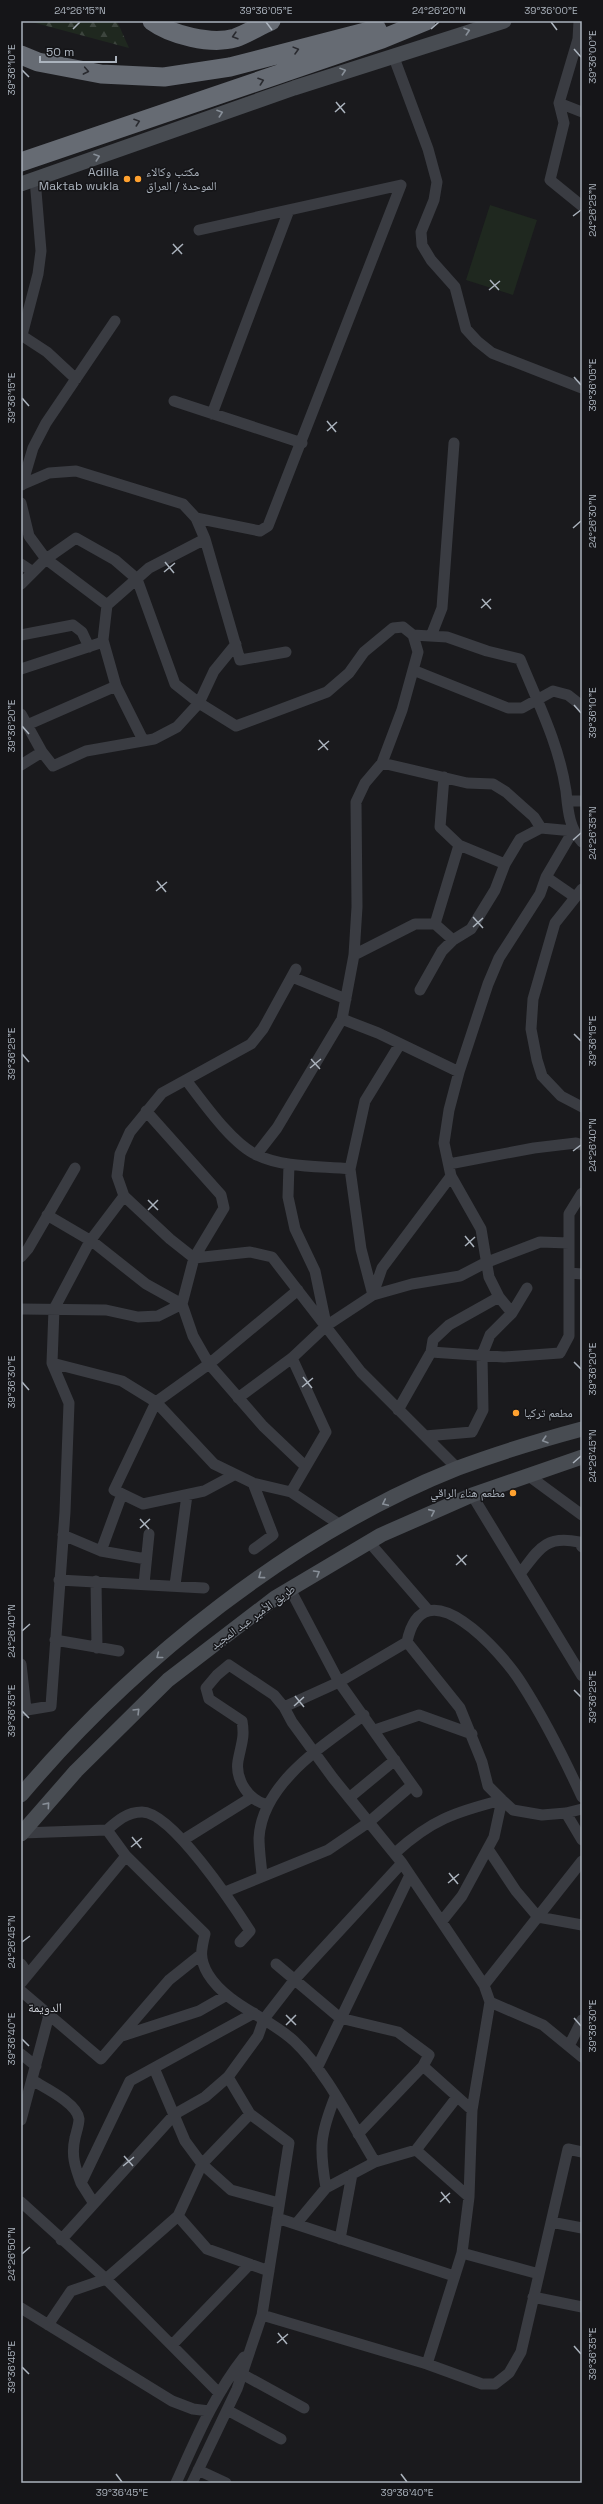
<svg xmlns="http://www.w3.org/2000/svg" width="603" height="2504" viewBox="0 0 603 2504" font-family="'Space Grotesk','Noto Naskh Arabic',sans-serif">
<defs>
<pattern id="forest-firs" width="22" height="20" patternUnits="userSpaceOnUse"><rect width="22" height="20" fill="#1f281f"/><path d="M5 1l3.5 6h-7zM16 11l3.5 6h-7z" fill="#3d453e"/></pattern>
</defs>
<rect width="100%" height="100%" fill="#1a1a1d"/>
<path fill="url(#forest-firs)" d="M28,21H117L129,48Z"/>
<path fill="#1f281f" d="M490,205L537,220L513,295L466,280Z"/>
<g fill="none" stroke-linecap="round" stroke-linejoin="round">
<path stroke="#3a3c42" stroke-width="11" d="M579,21L578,39L559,103L582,112
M393,55L428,149L437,182L434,200L421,232L422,245L431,260L455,287L466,329L477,341L492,353L582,388
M559,103L564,123L550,180L582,206
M21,335L47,352L76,379
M22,335L38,274L41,251L35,179
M174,401L302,443
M212,414L289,210
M21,485L49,473L76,471L183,504L196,518L205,539L240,660L286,652
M22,485L33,448L46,423L115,321
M21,503L29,536L46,559L107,605
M196,518L260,531L268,526L401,185L199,230
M21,564L33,572
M21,584L46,559L76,538L115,560L137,579L175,684L199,703L236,726L327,692L349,673L364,652L393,628L403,627L413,635L418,652L402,710L382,763L365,783L356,802L357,907L354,955L342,1019L277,1128L256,1155
M21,635L73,625L82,632L89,647
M413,635L447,637L487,651L520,659C538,703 559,744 566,791C568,810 569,828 582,842
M431,636L442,608L454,443
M21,669L103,642
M413,670L508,708H522L553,691L568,695L582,706
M21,714L42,752L53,766L86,751L154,739L177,727L199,703L214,671L236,644
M27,725L116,686
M143,740L116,686L103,640L107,605L149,568L205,539
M382,763L467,783L493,784L506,792L534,817L541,828
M21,765L42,752
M444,777L440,827L459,845L505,864
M567,801H582
M546,877L575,897
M582,889L555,923L533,999L531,1029L537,1060L542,1076L561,1096L582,1107
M435,924L459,845
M354,955L415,924H435L453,940
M296,969L263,1029L251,1044L162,1093L130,1132L120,1154L117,1176L124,1196L170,1239L194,1258L250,1252L272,1257L361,1372L458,1469
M292,977L346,999
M420,990L442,951L453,940L471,929L495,890L505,864L520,839L541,828L573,831L546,877L540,894L499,958L488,984L459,1072L449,1110L444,1143L451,1176L481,1229L489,1277L499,1297L512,1313
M342,1019L378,1033L459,1072
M186,1080C203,1102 232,1144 257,1155C284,1168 320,1166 350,1169
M146,1111L221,1195L224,1208L194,1258L182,1304L193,1336L209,1364L263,1426L305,1466
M289,1164L288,1197L295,1229L315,1271L326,1324
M449,1164L534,1148L576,1143L582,1145
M47,1215L93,1242L146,1284L182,1304
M21,1257L28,1249L75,1168
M569,1273L582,1274
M373,1294L382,1268L451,1176
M373,1295L361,1249L350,1169L365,1101L400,1044
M21,1309L106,1310L138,1317L158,1316L182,1304
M431,1352L433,1340L449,1325L499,1297
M52,1363L122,1381L156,1402L214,1464L253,1483L291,1492L326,1432L292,1358
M238,1398L292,1358L326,1326L373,1295L412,1284L460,1276L485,1263L540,1242L569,1243
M398,1410L431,1352L504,1357L560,1353L569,1336V1214L582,1193
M425,1436L472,1432L483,1410L482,1355L490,1335L512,1313L527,1288
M234,1475L204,1491L143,1504L114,1490L156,1402L209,1364L298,1290
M529,1476L582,1515
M253,1483L273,1535L254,1549
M291,1492L342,1526
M472,1495L582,1676
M63,1535L101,1551L146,1559
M369,1542L428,1610
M101,1551L122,1494
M520,1574C539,1549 545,1535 579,1542L582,1547
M59,1580L204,1588
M96,1581L97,1648
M144,1584L149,1534
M175,1585L187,1495
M290,1589L339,1682L417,1792
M55,1640L119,1651
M21,1664L26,1709
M284,1707L339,1682L407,1642
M21,1711L51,1706L65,1512L69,1403L52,1363L54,1309L90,1241L124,1196
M375,1730L419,1715L472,1734
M582,1797C564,1758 545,1720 522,1684C503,1653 423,1563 407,1642L460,1708L482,1762L488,1786L502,1800L513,1810L542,1815L566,1813L582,1809
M349,1798L395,1760
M268,1805C249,1801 235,1780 238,1761C241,1744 245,1738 242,1721L209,1699L206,1688L217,1675L229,1665L274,1695L284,1707L292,1722L333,1778L402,1863L484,1985L490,2002L472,2110L469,2197L462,2253L427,2364
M566,1813L582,1840
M107,1830C117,1821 127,1812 142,1812C172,1812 234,1906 250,1931L240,1942
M22,1833L107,1830L126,1856L205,1934C201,1950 199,1959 208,1974C227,2005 268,2017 294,2041C327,2072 351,2123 375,2162
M183,1840L252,1797
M488,1849L516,1891L538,1917L582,1925
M395,1853C431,1820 455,1812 502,1800L494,1837L462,1896L442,1921
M262,1875C261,1863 259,1850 259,1838C262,1783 324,1745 364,1715
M225,1892L328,1850L369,1822L412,1785
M21,1964L28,1974
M276,1964L340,2018L398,2032L429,2055L423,2066L358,2134
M21,1983L126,1856
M484,1985L582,1861
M21,1991L101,2059L169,1980L199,1956
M490,2002L543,2025L582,2057
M122,2036L199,2011L227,1995
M569,2046L582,2020
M21,2054L36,2066
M423,2066L472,2110
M154,2068L185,2141L202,2164L231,2190L279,2203
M317,2068L410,1875
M32,2080C45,2088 77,2103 79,2119C79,2125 76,2133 75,2138C71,2155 75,2167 81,2183
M21,2120L49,2015
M416,2150L469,2197
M326,2188C319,2147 320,2135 335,2097
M21,2202L106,2279L219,2393
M93,2202L81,2183L130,2081L254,2013
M178,2216L207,2249L269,2271
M277,2218L454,2276
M551,2222L582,2228
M296,2224L326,2188L375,2162L416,2150L457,2097
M340,2239L352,2174
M61,2240L175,2114L205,2097L228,2077L258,2036L264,2019L295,1979L402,1863
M462,2253L539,2274
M533,2297L582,2307
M21,2308L172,2401L193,2409L209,2411
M262,2315L427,2364L482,2384H495L509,2373L521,2352L568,2149L582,2152
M48,2325L71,2291L106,2279L178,2216L202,2164L250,2114
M172,2345L250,2264
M242,2374L304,2408
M227,2410L281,2439
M198,2470L226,2483
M176,2483C196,2439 214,2395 244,2357
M192,2483L237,2389L262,2315L289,2143L250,2114L228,2077"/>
<path stroke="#484c52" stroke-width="15" d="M21,184L294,88L504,21
M21,1795C134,1661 294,1533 458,1468C498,1453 541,1440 582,1429
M21,1834L76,1771L168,1680L275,1598L381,1535L472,1495L582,1457"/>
<path stroke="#666b73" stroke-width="19" d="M152,21C171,35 211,45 235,38C247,34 259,26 271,21
M21,55L38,62L101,74L164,77L230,67L377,29
M21,162L382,39L426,21"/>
</g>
<defs><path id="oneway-chevron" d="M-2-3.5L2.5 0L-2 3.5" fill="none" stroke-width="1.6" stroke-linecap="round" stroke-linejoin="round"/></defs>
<g stroke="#888f98">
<use href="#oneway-chevron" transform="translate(467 31) rotate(-18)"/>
<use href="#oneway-chevron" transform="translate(343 71) rotate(-18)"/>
<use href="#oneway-chevron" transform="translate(220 113) rotate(-19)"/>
<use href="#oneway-chevron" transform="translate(97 157) rotate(-19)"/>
<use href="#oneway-chevron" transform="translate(545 1440) rotate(163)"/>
<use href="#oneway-chevron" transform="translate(385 1503) rotate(155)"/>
<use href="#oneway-chevron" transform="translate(432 1512) rotate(-24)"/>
<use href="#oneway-chevron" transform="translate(317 1573) rotate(-31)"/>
<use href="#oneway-chevron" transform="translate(261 1576) rotate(144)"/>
<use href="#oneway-chevron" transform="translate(159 1656) rotate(142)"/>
<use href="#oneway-chevron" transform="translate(137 1711) rotate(-45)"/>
<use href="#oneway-chevron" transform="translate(47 1805) rotate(-49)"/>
</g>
<g stroke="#292a2f">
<use href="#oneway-chevron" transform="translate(235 36) rotate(164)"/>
<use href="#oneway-chevron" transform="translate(296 50) rotate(-15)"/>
<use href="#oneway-chevron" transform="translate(86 71) rotate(11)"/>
<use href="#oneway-chevron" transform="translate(261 81) rotate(-19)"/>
<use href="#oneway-chevron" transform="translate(137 122) rotate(-19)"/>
</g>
<path fill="none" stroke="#abb3bd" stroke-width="1.5" d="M266,22L272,30M551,22L557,30M73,29L80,22M431,29L439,22M574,49L581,57M22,70L29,77M336,102L345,113M335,112L345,103M573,216L581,210M173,244L182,254M172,254L183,244M490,280L499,290M489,290L500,281M574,377L581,385M22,398L29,406M327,421L336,432M327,431L337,422M573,528L581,521M165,562L174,573M164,572L175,563M482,599L491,609M481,608L491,599M574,705L581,713M22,726L29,734M319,740L328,750M318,750L329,741M573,840L581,833M157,881L166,892M156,891L167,882M473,917L483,928M473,927L483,918M574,1034L581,1041M22,1054L29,1062M311,1059L320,1069M310,1068L321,1059M573,1151L581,1145M148,1200L158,1210M148,1210L158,1200M465,1236L474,1247M465,1246L475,1237M574,1362L581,1369M303,1377L312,1388M22,1382L29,1390M302,1387L313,1378M573,1463L581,1456M140,1519L149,1529M140,1528L150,1519M457,1555L466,1565M456,1565L467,1555M22,1631L30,1624M574,1690L581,1697M295,1696L304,1707M294,1706L304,1697M22,1711L29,1718M132,1837L141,1848M131,1847L142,1838M449,1873L458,1884M448,1883L459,1874M22,1942L30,1936M286,2015L296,2025M574,2018L581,2026M286,2025L296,2015M22,2039L29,2046M124,2156L133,2166M123,2166L134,2157M441,2192L450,2203M440,2202L450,2193M22,2254L30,2247M278,2333L287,2344M277,2343L288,2334M574,2346L581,2354M22,2367L29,2374M116,2474L122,2482M401,2474L407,2482"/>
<g fill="#ffa12f" stroke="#151518" stroke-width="1.5">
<circle cx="127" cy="179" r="4"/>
<circle cx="138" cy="179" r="4"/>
<circle cx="516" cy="1413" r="4"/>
<circle cx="513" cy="1493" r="4"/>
</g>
<g text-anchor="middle" stroke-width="3" stroke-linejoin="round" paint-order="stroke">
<g font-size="12" fill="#abb3bd" stroke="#151518" text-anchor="end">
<text x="119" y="176">Adilla<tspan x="119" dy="14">Maktab wukla</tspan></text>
<text x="146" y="176" text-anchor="start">مكتب وكالاء<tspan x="146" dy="14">الموحدة / العراق</tspan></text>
<text x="524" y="1417" text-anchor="start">مطعم تركيا</text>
<text x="505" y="1497">مطعم هناء الراقي</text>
</g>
<g font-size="12" fill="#abb3bd" stroke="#151518">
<text transform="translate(253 1617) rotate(-36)" y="4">طريق الأمير عبد المجيد</text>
</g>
<g font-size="13" fill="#cdd1d8" stroke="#151518">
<text x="45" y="2012">الدويمة</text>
</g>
</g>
<rect width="603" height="2504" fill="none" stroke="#151518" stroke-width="44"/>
<path d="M40 56v6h76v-6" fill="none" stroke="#abb3bd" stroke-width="2"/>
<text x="46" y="56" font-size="12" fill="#abb3bd" stroke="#151518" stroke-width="3" paint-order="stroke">50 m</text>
<rect x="22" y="22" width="559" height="2460" fill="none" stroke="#abb3bd" stroke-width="1.5"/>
<g font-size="10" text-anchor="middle" fill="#abb3bd">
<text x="80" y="14">24°26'15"N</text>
<text x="266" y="14">39°36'05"E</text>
<text x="439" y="14">24°26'20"N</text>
<text x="551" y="14">39°36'00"E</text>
<text transform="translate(592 57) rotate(-90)" y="4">39°36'00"E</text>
<text transform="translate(11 70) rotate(-90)" y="4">39°36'10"E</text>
<text transform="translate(592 210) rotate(-90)" y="4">24°26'25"N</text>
<text transform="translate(592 385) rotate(-90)" y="4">39°36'05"E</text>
<text transform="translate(11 398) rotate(-90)" y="4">39°36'15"E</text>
<text transform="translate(592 521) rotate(-90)" y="4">24°26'30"N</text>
<text transform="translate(592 713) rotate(-90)" y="4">39°36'10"E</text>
<text transform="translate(11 726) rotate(-90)" y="4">39°36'20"E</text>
<text transform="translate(592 833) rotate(-90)" y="4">24°26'35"N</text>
<text transform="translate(592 1041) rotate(-90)" y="4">39°36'15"E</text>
<text transform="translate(11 1054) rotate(-90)" y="4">39°36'25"E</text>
<text transform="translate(592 1145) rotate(-90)" y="4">24°26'40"N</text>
<text transform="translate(592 1369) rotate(-90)" y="4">39°36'20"E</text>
<text transform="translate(11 1382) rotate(-90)" y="4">39°36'30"E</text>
<text transform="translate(592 1456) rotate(-90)" y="4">24°26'45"N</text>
<text transform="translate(11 1631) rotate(-90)" y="4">24°26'40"N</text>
<text transform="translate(592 1697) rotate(-90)" y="4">39°36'25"E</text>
<text transform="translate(11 1711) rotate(-90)" y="4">39°36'35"E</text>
<text transform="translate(11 1942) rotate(-90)" y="4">24°26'45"N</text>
<text transform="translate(592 2026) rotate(-90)" y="4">39°36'30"E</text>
<text transform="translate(11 2039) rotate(-90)" y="4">39°36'40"E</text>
<text transform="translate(11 2254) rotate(-90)" y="4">24°26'50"N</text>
<text transform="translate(592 2354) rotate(-90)" y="4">39°36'35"E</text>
<text transform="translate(11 2367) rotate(-90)" y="4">39°36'45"E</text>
<text x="122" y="2496">39°36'45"E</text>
<text x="407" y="2496">39°36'40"E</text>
</g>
</svg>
